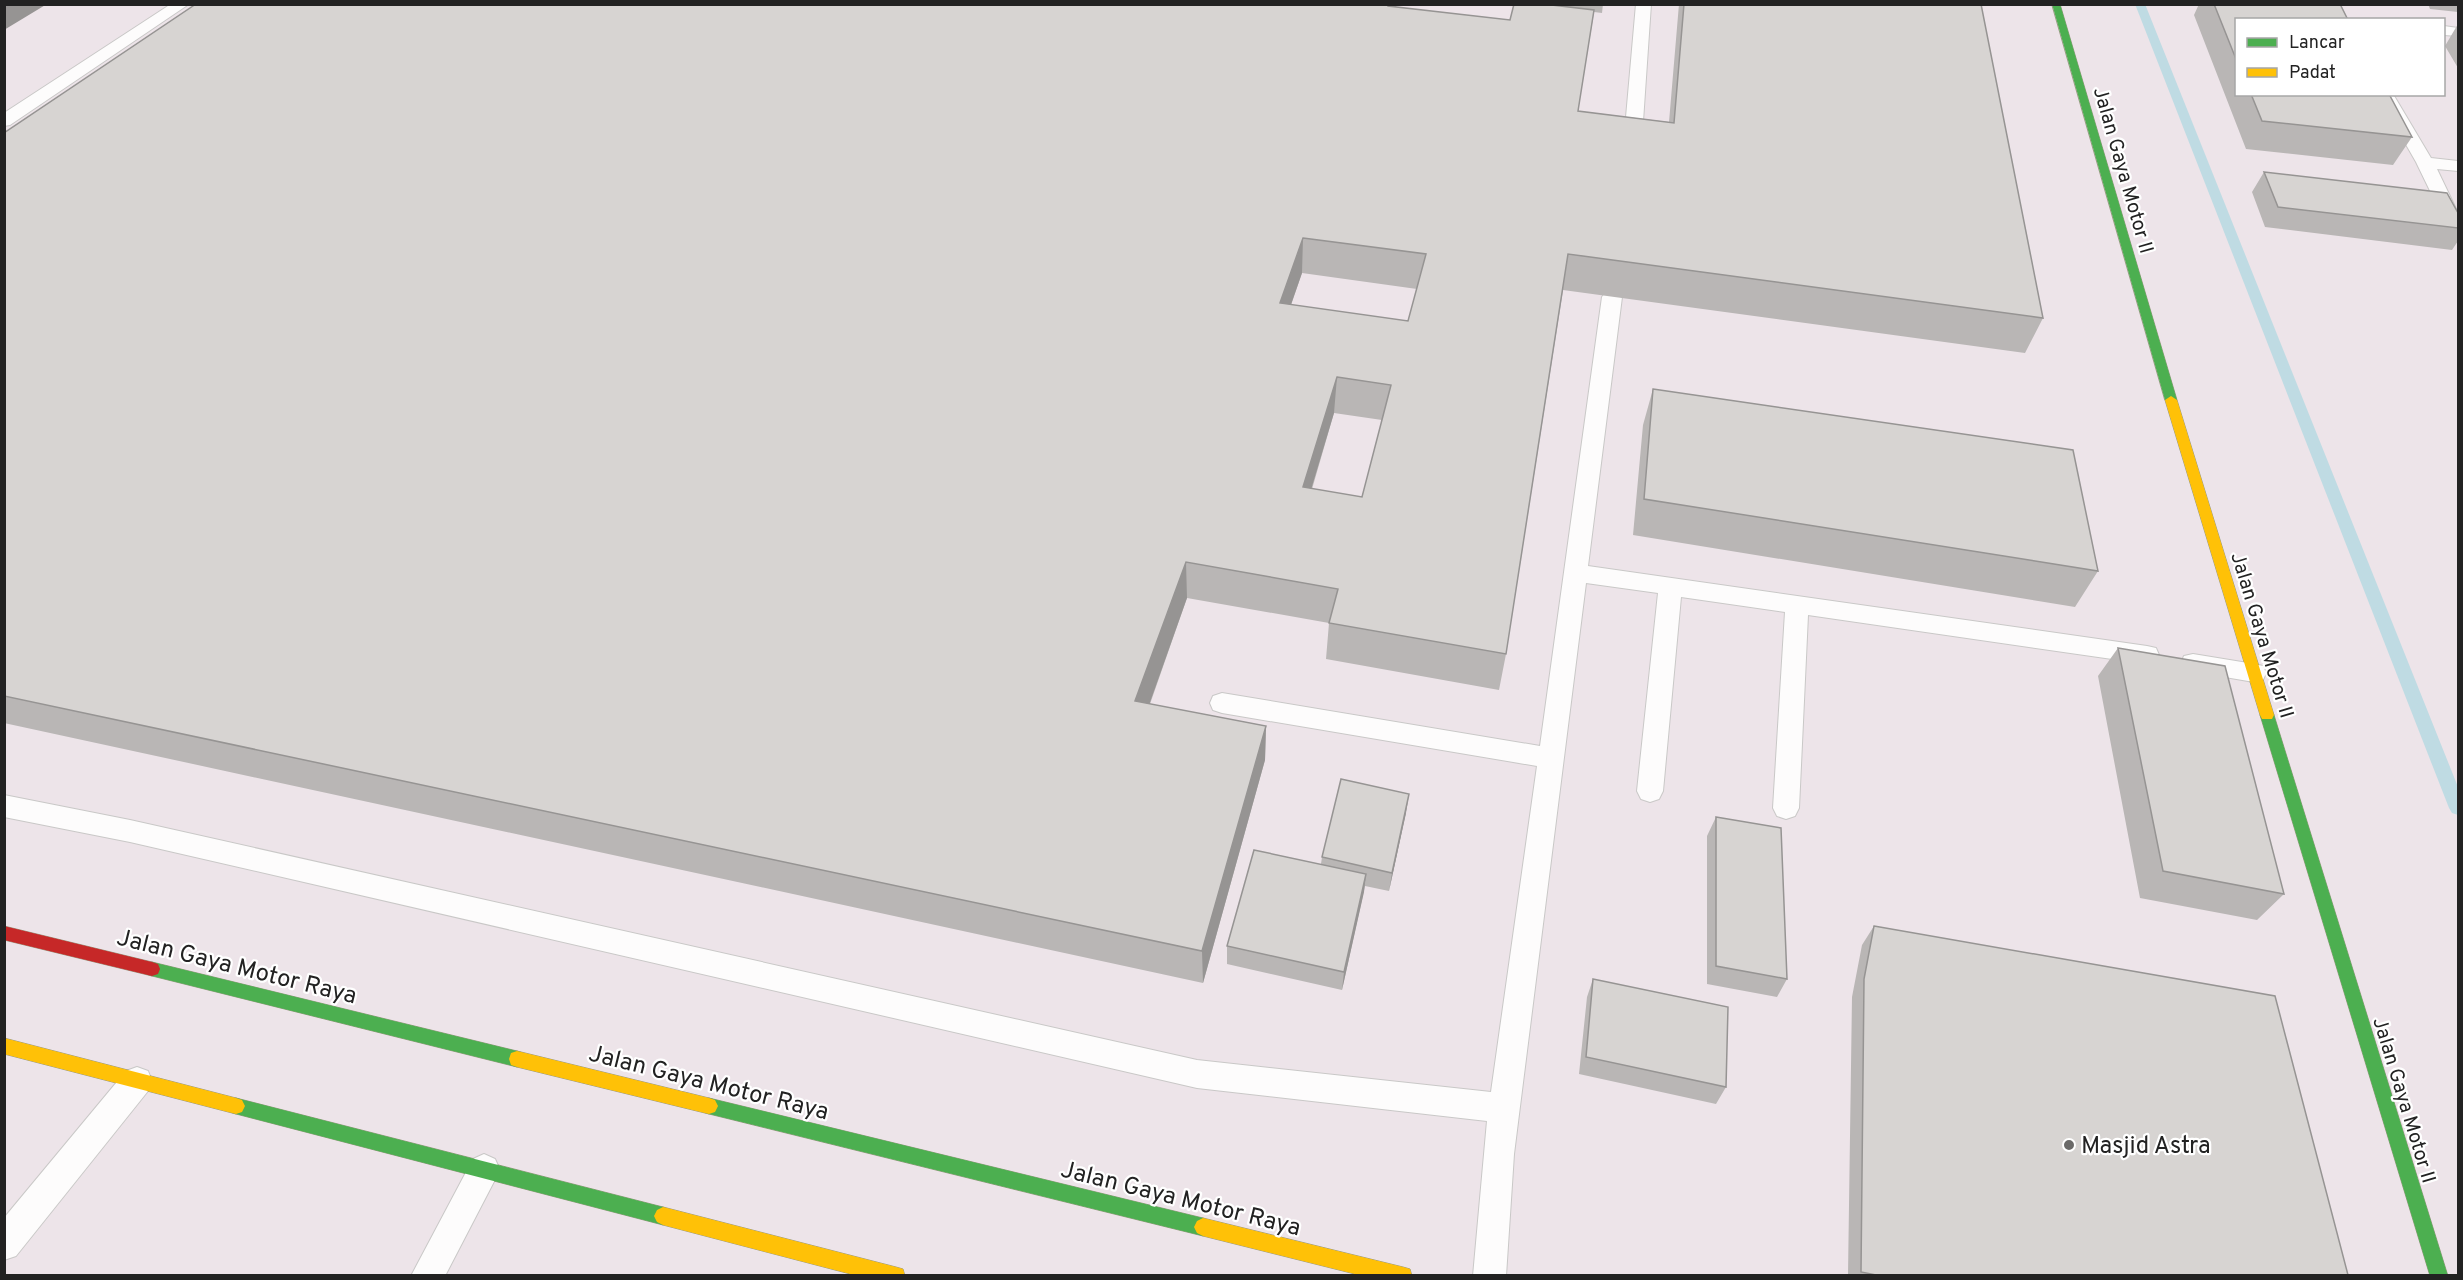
<svg xmlns="http://www.w3.org/2000/svg" width="2463" height="1280" viewBox="0 0 2463 1280" font-family="Overpass,sans-serif">
<rect width="100%" height="100%" fill="#f0eeeb"/>
<path fill="#ede4e9" fill-rule="evenodd" d="M5,5H2458V1275L5,1276ZM2236,20H2444V94H2236Z"/>
<g fill="none" stroke-linecap="round" stroke-linejoin="round">
<path fill="#bfdbe3" fill-rule="evenodd" d="M2135,4H2145L2458,787V815L2452,813L2449,808Z"/>
<defs>
<path id="lane" d="M171,4H189L10,125L4,126V113Z
M1636,4H1651L1641,151L1638,155H1626L1623,151Z
M2444,26L2458,28V36L2444,35Z
M2377,94H2393L2431,158L2458,161V171L2437,169L2458,213V235L2452,234L2449,230L2416,162Z
M1612,291L1619,293L1622,297L1588,566L2147,646L2156,648L2159,655L2156,662L2147,664L1808,615L1799,808L1795,816L1786,819L1777,816L1773,808L1785,612L1681,597L1663,791L1659,799L1650,802L1641,799L1637,791L1658,593L1586,583L1514,1154L1506,1276H1473L1487,1121L1197,1088L130,842L4,817V795L130,820L1197,1060L1491,1092L1537,766L1222,713L1213,710L1210,703L1213,696L1222,693L1540,746L1602,297L1605,293Z
M2193,654L2254,664L2263,666L2266,673L2263,680L2254,682L2184,670L2181,663L2184,656Z
M137,1067L148,1071L152,1081L148,1091L16,1256L4,1260V1218L126,1071Z
M484,1154L495,1159L500,1170L445,1276H411L473,1159Z"/>
<path id="fast" d="M2052,4H2060L2177,400L2175,403L2171,404L2165,400Z
M2267,709L2272,711L2274,715L2448,1276H2430L2260,715L2262,711Z
M152,962L517,1051L523,1053L525,1059L523,1065L517,1067L152,976L146,974L144,969L146,964Z
M236,1098L663,1207L669,1210L672,1216L669,1222L663,1225L236,1114L230,1112L227,1106L230,1100Z
M709,1098L1203,1218L1209,1221L1212,1227L1209,1233L1203,1236L709,1114L703,1112L700,1106L703,1100Z"/>
<path id="slow" d="M2171,396L2177,400L2274,715L2272,719H2262L2260,715L2165,400Z
M4,1038L236,1098L242,1100L245,1106L242,1112L236,1114L4,1054Z
M517,1051L709,1098L715,1100L718,1106L715,1112L709,1114L517,1067L511,1065L509,1059L511,1053Z
M663,1207L896,1267L903,1269L905,1276H858L663,1225L657,1222L654,1216L657,1210Z
M1203,1218L1403,1267L1410,1269L1412,1276H1363L1203,1236L1197,1233L1194,1227L1197,1221Z"/>
<path id="jam" d="M4,926L152,962L158,964L160,969L158,974L152,976L4,940Z"/>
</defs>
<use href="#lane" stroke="#c9c8c7" stroke-width="2"/>
<use href="#fast" stroke="#999a82" stroke-width="1"/>
<use href="#slow" stroke="#999a82" stroke-width="1"/>
<use href="#jam" stroke="#999a82" stroke-width="1"/>
<use href="#lane" fill="#fdfcfc" fill-rule="evenodd"/>
<use href="#fast" fill="#4caf50" fill-rule="evenodd"/>
<use href="#slow" fill="#ffc107" fill-rule="evenodd"/>
<use href="#jam" fill="#c62828" fill-rule="evenodd"/>
</g>
<path fill="#b9b6b5" fill-rule="evenodd" d="M196,4H1397L1396,7L1510,20L1514,4H1603L1602,13L1594,12L1578,111L1669,122L1679,4H1981L2043,318L2025,353L1563,290L1506,654L1499,690L1326,659L1329,623L1187,598L1150,704L1266,726L1265,760L1203,983L4,723V133ZM1302,273L1417,289L1408,321L1291,305ZM1334,413L1382,420L1362,497L1312,489Z
M2199,4H2340L2236,20V94H2389L2412,137L2393,165L2246,149L2194,15Z
M2428,4H2458V12L2430,9Z
M2458,24V68L2445,46Z
M2264,172L2458,213V241L2452,250L2265,227L2252,192Z
M1653,389L2098,571L2075,607L1633,535L1643,425Z
M2118,648L2284,894L2257,920L2140,898L2098,676Z
M1406,813L1389,891L1365,886L1342,990L1227,964V946L1321,864L1322,857Z
M1716,817L1787,979L1777,997L1707,984V836Z
M1874,926L2348,1275H1848L1852,997L1862,945Z
M1593,979L1726,1087L1716,1104L1579,1074L1587,997Z"/>
<path fill="#969493" d="M4,4H47L4,30Z
M1388,4H1397L1385,40Z
M1303,238L1302,273L1279,339L1280,303Z
M1337,377L1334,413L1301,523L1303,487Z
M1186,562L1187,598L1138,736L1135,701Z
M1266,726L1265,760L1203,983L1202,951Z
M1409,794L1406,813L1389,891L1392,873Z
M1366,874L1364,892L1342,990L1344,972Z"/>
<path fill="#d7d4d2" stroke="#969493" stroke-width="1.5" fill-rule="evenodd" d="M196,4H1388V6L1510,20L1514,4H1543L1594,10L1578,111L1674,123L1684,4H1981L2043,318L1568,254L1506,654L1329,623L1338,589L1186,562L1135,701L1266,726L1202,951L4,696V133ZM1303,238L1426,254L1408,321L1280,303ZM1337,377L1391,385L1362,497L1303,487Z
M2214,4H2340L2348,20H2236V59Z
M2251,94H2389L2412,137L2262,121Z
M2264,172L2447,193L2458,213V228L2278,207Z
M1653,389L2073,450L2098,571L1644,499Z
M2118,648L2225,666L2284,894L2163,871Z
M1341,779L1409,794L1392,873L1322,857Z
M1716,817L1781,828L1787,979L1716,966Z
M1254,850L1366,874L1344,972L1227,946Z
M1874,926L2275,996L2348,1275H1876L1861,1272L1864,979Z
M1593,979L1728,1007L1726,1087L1586,1057Z"/>
<circle fill="#6a6968" stroke="#fff" stroke-width="2" cx="2069" cy="1145" r="6"/>
<g text-anchor="middle" stroke-width="4.5" stroke-linejoin="round" paint-order="stroke">
<g font-size="20" fill="#222" stroke="#fff">
<text transform="translate(2124 170) rotate(74)" y="7">Jalan Gaya Motor II</text>
<text transform="translate(2263 635) rotate(73)" y="7">Jalan Gaya Motor II</text>
<text transform="translate(2405 1100) rotate(73)" y="7">Jalan Gaya Motor II</text>
</g>
<g font-size="24" fill="#222" stroke="#fff">
<text transform="translate(237 966) rotate(14)" y="8">Jalan Gaya Motor Raya</text>
<text transform="translate(709 1082) rotate(14)" y="8">Jalan Gaya Motor Raya</text>
<text transform="translate(1181 1198) rotate(14)" y="8">Jalan Gaya Motor Raya</text>
</g>
<g font-size="24" fill="#222" stroke="#fff" text-anchor="start">
<text x="2081" y="1153">Masjid Astra</text>
</g>
</g>
<rect width="2463" height="1280" fill="none" stroke="#222222" stroke-width="12"/>
<rect x="2235" y="18" width="210" height="78" fill="#ffffff" stroke="#a7a7a7" stroke-width="1.5"/>
<rect x="2247" y="38" width="30" height="9" fill="#4caf50" stroke="#a7a7a7" stroke-width="1.5"/>
<text x="2289" y="48" font-size="18" fill="#222222">Lancar</text>
<rect x="2247" y="68" width="30" height="9" fill="#ffc107" stroke="#a7a7a7" stroke-width="1.5"/>
<text x="2289" y="78" font-size="18" fill="#222222">Padat</text>
</svg>
